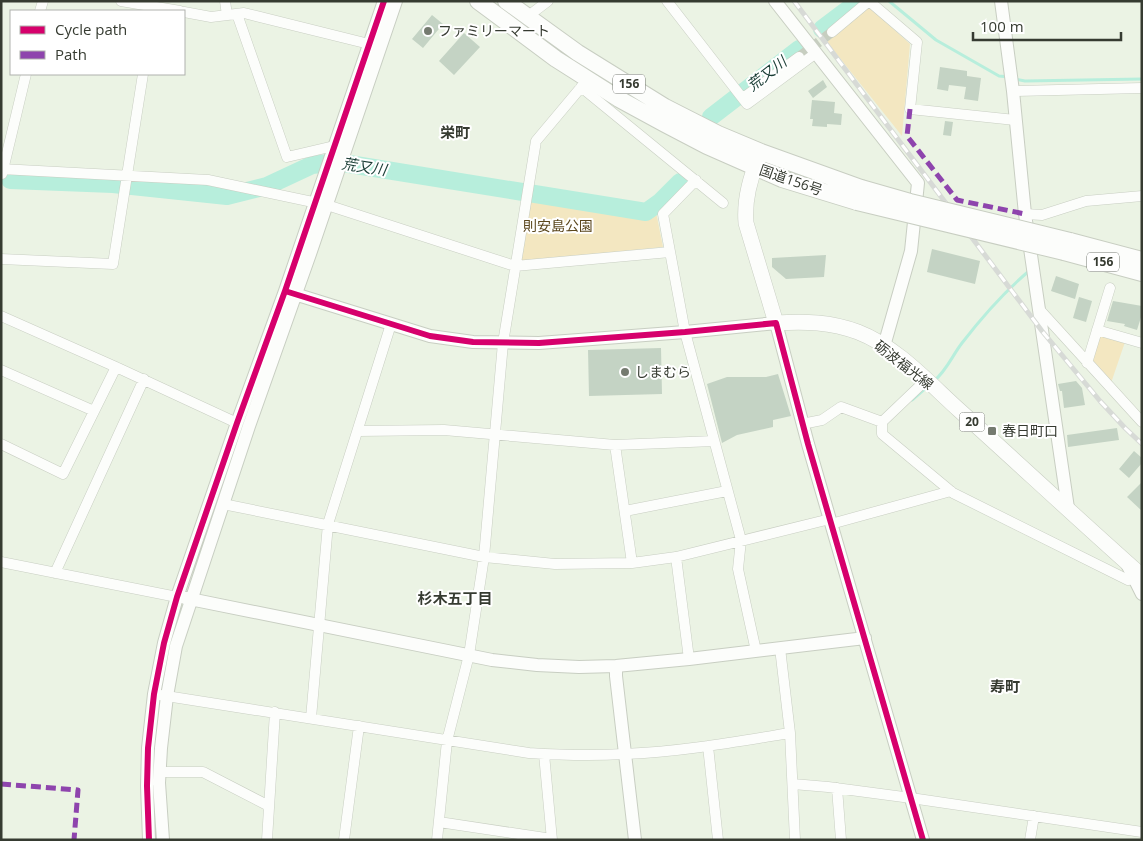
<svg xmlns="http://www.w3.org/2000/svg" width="1143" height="841" viewBox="0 0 1143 841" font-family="'Open Sans','Noto Sans JP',sans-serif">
<rect width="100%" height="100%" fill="#ebf3e4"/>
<path fill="#f3e7c1" d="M868,6L910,44L902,136L827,42Z
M532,188L639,206L654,202L663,247L518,262Z
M1104,335L1125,342L1111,383L1092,364L1099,337Z"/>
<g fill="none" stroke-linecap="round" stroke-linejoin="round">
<path stroke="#b7eedc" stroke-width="3" d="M889,1L936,40L999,76L1009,77
M1015,79L1025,81L1142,79
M934,381C947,370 952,356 962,343C982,317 1004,292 1029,271
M912,400L928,386"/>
<path stroke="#b7eedc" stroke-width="18" d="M822,29L859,1
M711,117L799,49
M10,180L113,184L227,196L267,186L312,165L337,162L646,212L660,202L680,182"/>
</g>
<path fill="#c4d3c4" d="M432,15L443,24L423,48L412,39Z
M464,33L480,47L454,75L439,61Z
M940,67L967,71V76L981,78L978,101L964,99L966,87L949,85L948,91L937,89Z
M823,80L827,87L813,98L808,91Z
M812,100L835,102L834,113L842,114L841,125L827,124V127L812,126L813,119H810Z
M945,121L953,122L951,136L943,135Z
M932,249L980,261L975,284L927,272Z
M826,255L824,277L786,279L772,267V258Z
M1056,276L1079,284L1075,299L1051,291Z
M1079,297L1092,301L1086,322L1073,318Z
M1113,301L1142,306V314L1137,330L1124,326L1125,324L1107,321Z
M661,348L662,394L589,396L588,350Z
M778,374L791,416L773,420V427L737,435L722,443L707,384L727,377H766Z
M1076,381L1082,388L1085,405L1064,408L1062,391H1060L1058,384Z
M1117,428L1119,440L1068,447L1067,435Z
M1134,451L1142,458V463L1129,478L1119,469Z
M1142,482V511L1127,497Z"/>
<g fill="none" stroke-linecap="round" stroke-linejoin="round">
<path stroke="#c7cec0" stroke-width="10" stroke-dasharray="10 5" stroke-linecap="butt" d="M799,57L832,32"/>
<defs>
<path id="minor" d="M121,1L180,11
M225,1L227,15
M667,1L747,104L816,53
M869,1L917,42L910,109L1015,120
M40,11L43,1
M184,12L211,17L244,13L369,44
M237,14L287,157L334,146
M527,17L548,1
M832,32L869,1
M581,87L723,203
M1013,91L1142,88
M743,98L799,57
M1,169L208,180L327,205L515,266L670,252
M2,174L26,74
M696,180L663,214L685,332L741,540L738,569L756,651
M1025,214L1042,215L1086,201L1142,196
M1,259L113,264L143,74
M1039,309L1142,422
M1,316L116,367L237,423
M1097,330L1142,343
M1087,363L1110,288
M1,370L94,411
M926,380L882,422V434L953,493L1128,580L1135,579
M802,424L822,420L841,407L882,422
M358,431L444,430L615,445L714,441
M1,444L63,474L116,367
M615,445L632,563
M223,504L484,557L555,564L632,563L676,557L830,519
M625,511L727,491
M831,524L951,491
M676,557L689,659
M1,562L177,597
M55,573L144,379
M780,648L790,733L795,840
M160,695L529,753C560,755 592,756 624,754C679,752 735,742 790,733
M311,718L328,524L391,324
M708,746L718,840
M544,754L552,840
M160,772H203L269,806
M793,784L828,787L911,798L1142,832
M837,788L841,840
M439,822L552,839
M267,840L275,712
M344,840L359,726
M437,840L447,741L469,655L484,557L503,343L536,141L588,79
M1030,840L1034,816"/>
<path id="tertiary" d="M775,1L918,183L911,251L884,346
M1001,1L1013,91L1025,214L1068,508
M285,291L430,336L473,342L539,343L685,332L776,323L808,444L923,840
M1127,564L1142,594
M185,598L492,660L537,665L579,667L616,666L689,659L865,638
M616,666V676L635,840
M149,840L147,786L148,748L154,694L164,643L177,597L237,423L285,291L384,1
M163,840L159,783L161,748L167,696L176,646L249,426L310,254L396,1"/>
<path id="primary" d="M759,157C750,178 744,200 746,223L776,323C805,321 831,322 858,332C897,347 929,383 959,410C1020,465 1080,521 1142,576"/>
<path id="trunk" d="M478,1L556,59L619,99L665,124L707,146L782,179L857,202
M506,1L578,53L665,107L718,134L761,152L861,188
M1070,241L1142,260
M1064,252L1142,273"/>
</defs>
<use href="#minor" stroke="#c8cec2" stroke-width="11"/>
<use href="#tertiary" stroke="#c8cec2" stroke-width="14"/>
<use href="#primary" stroke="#c8cec2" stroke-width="16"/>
<use href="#trunk" stroke="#c8cec2" stroke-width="18"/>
<use href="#minor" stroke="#fcfdfb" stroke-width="10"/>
<use href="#tertiary" stroke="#fcfdfb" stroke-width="12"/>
<use href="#primary" stroke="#fcfdfb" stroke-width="15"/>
<use href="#trunk" stroke="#fcfdfb" stroke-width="16"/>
<defs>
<path id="rail" d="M794,1L1042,331L1100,401L1125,428L1142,444"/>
</defs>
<use href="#rail" stroke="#d7dad6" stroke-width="5"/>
<use href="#rail" stroke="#fff" stroke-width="3" stroke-dasharray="9" stroke-linecap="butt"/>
<defs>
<path id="trunk-bridge" d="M861,188L910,202L1070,241
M857,202L1064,252"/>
</defs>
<use href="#trunk-bridge" stroke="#c8cec2" stroke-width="18" stroke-linecap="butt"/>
<use href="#trunk-bridge" stroke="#fcfdfb" stroke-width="16"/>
<path stroke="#8e44ad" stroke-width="5" stroke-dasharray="10 5" stroke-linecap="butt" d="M910,109L907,136L957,200L1025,214
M1,784L78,790L74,840"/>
<defs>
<path id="cycleway" d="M285,291L430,336L473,342L539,343L685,332L776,323L808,444L923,840
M149,840L147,786L148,748L154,694L164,643L177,597L237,423L285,291L384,1"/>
</defs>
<use href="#cycleway" stroke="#fff" stroke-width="9"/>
<use href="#cycleway" stroke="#d6006c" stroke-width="6"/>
</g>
<g fill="#757b70" stroke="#fff" stroke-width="2">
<circle cx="428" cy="31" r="5"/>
<circle cx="625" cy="372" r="5"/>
<rect x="987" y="426" width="10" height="10" rx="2.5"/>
</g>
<g text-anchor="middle" stroke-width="4" stroke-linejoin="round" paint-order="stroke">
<g fill="#fff" stroke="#72766f" stroke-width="1">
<rect x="613" y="74.5" width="32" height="19" rx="4"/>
<rect x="1087" y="252.5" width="32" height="19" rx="4"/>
<rect x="959.5" y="412.5" width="25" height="19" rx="4"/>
</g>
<g font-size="12" font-weight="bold" fill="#363b31">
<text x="629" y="88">156</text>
<text x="1103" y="266">156</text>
<text x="972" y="426">20</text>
</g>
<g font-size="14" fill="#363b31" stroke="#fff" text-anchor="start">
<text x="438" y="36">ファミリーマート</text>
<text x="635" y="377">しまむら</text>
<text x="1002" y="436">春日町口</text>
</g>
<g font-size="14" fill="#363b31" stroke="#fff">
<text transform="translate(791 180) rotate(19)" y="5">国道156号</text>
<text transform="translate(904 365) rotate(38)" y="5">砺波福光線</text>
</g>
<g font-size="14" fill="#5b471d" stroke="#fff">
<text x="558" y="231">則安島公園</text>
</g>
<g font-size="15" font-style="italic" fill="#193c34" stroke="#fff">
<text transform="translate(767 74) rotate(-38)" y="5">荒又川</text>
<text transform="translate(364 167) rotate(9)" y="5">荒又川</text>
</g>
<g font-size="15" font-weight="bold" fill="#363b31" stroke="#fff">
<text x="455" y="138">栄町</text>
<text x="455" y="604">杉木五丁目</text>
<text x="1005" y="692">寿町</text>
</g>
</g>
<rect width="1143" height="841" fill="none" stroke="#363b31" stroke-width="5"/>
<rect x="10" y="10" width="175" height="65" fill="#ffffff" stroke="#afb1ad"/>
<rect x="20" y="26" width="25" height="8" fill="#d6006c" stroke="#afb1ad"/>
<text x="55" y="35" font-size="15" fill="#363b31">Cycle path</text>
<rect x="20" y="51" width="25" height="8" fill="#8e44ad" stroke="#afb1ad"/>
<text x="55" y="60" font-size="15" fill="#363b31">Path</text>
<path d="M973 32v8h148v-8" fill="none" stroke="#363b31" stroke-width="2.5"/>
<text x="980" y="32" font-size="15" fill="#363b31" stroke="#ffffff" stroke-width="4" paint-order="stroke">100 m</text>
</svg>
